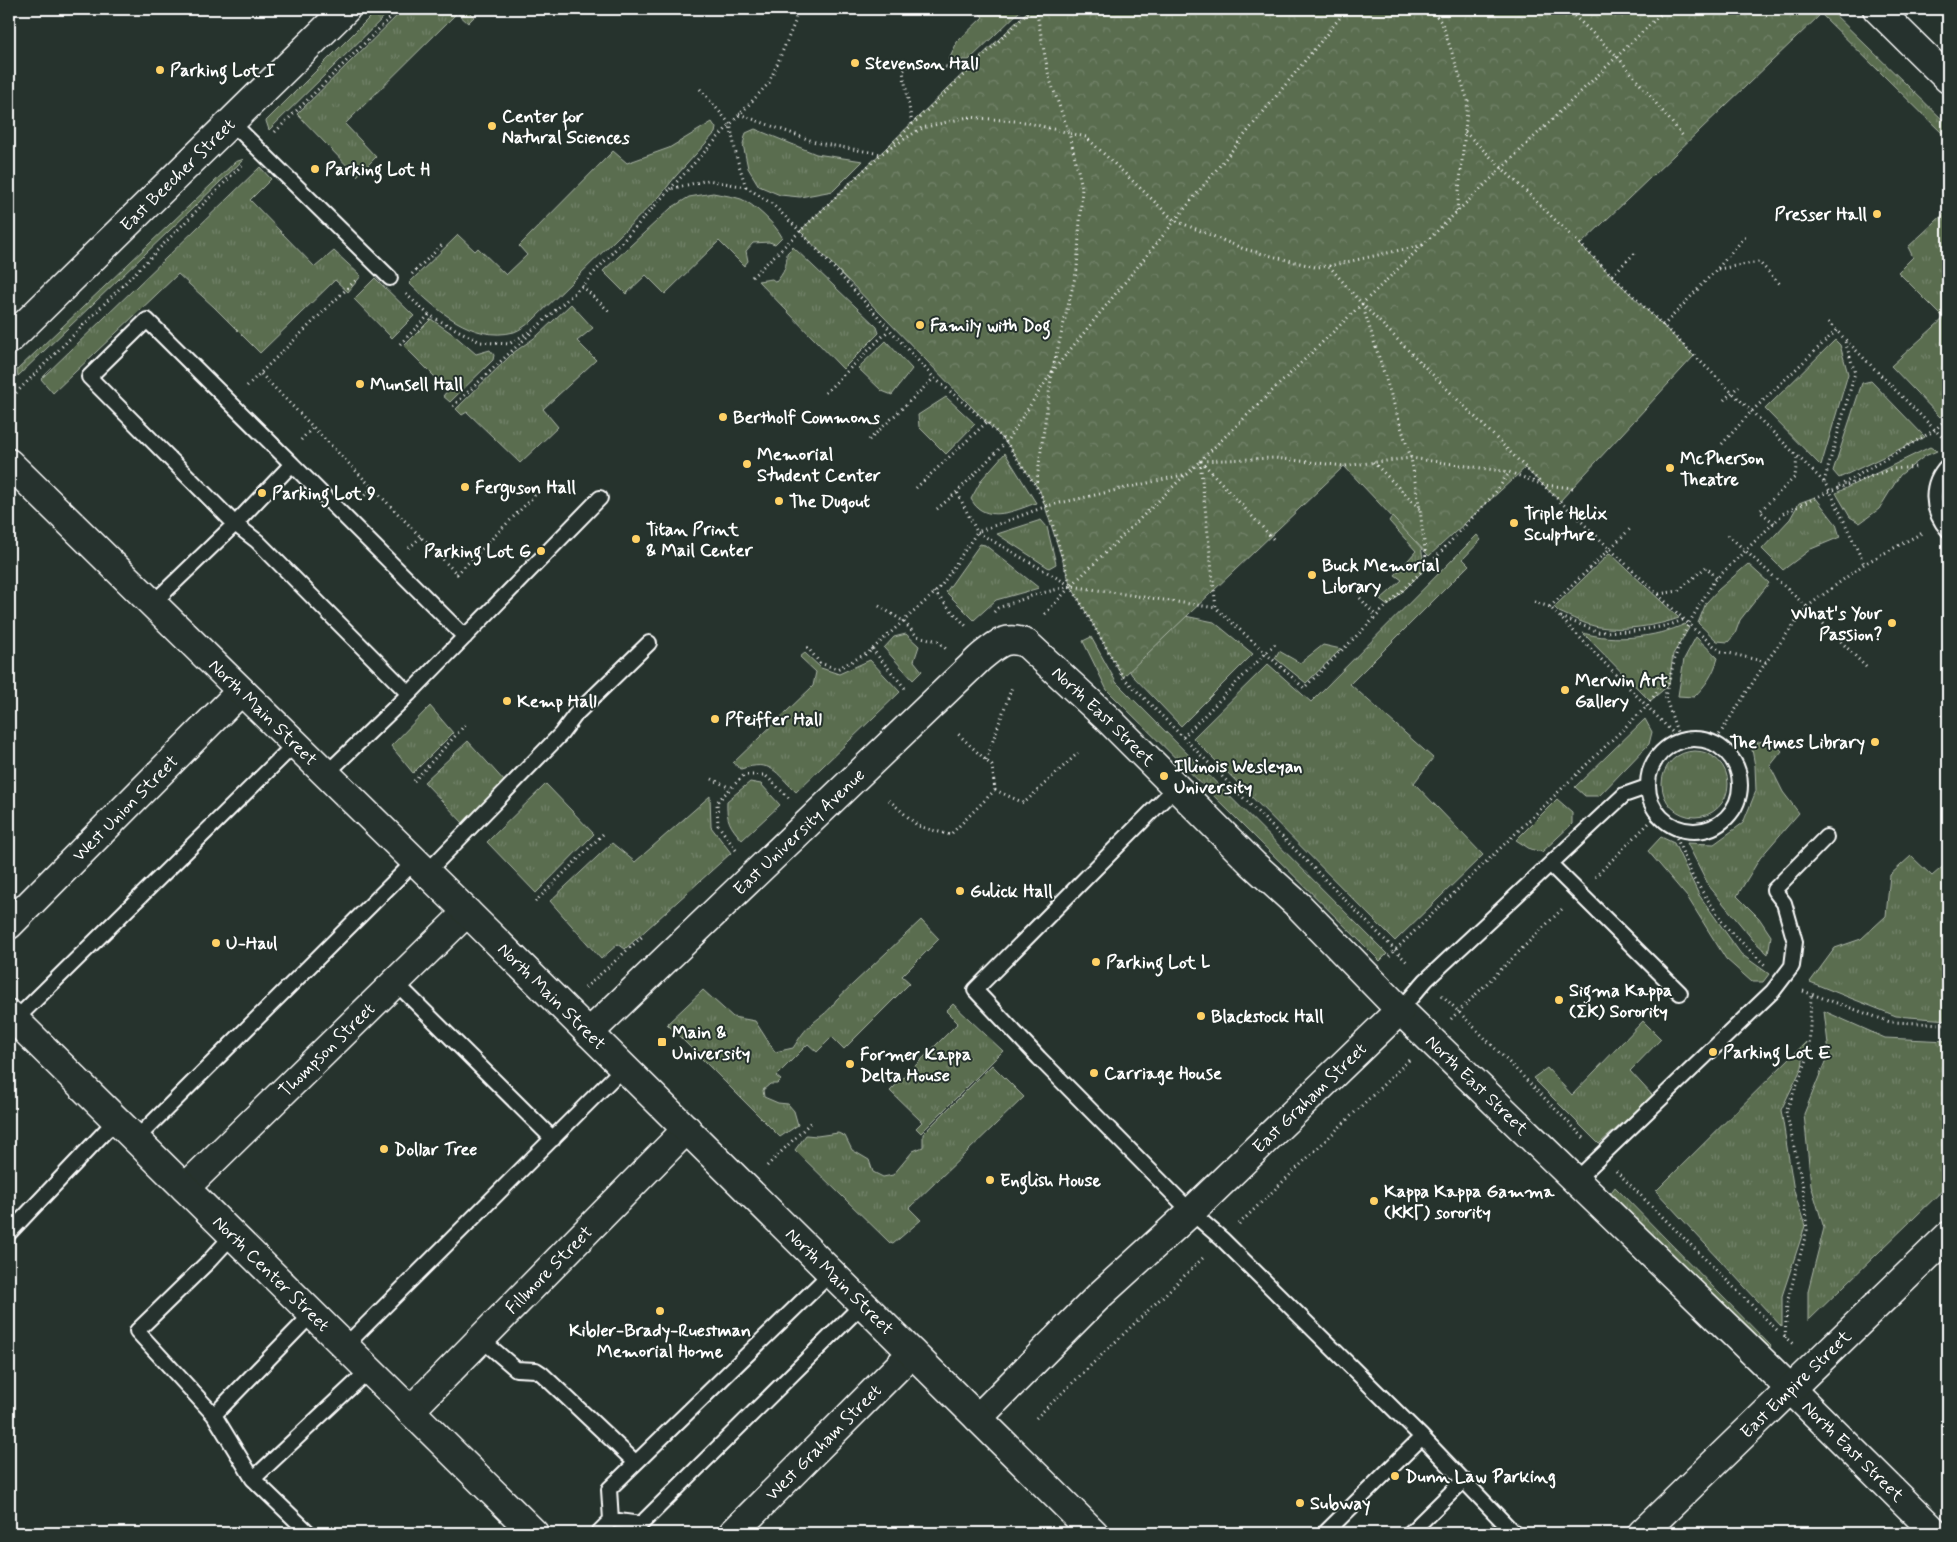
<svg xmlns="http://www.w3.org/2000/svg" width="1957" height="1542" viewBox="0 0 1957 1542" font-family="Mynerve,sans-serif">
<defs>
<pattern id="grass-tufts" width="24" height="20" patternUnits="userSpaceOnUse" patternTransform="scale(1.25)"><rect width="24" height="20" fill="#5a6d50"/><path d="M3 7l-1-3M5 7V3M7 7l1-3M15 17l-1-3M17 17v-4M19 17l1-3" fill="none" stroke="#73836a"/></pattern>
<pattern id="forest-crowns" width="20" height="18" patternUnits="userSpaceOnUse" patternTransform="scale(1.25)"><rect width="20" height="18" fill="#5a6d50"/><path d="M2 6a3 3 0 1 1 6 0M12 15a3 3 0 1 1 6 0" fill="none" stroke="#73836a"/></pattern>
</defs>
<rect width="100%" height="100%" fill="#26332d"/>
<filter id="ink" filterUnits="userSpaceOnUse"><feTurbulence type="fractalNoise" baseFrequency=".02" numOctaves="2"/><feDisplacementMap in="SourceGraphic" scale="10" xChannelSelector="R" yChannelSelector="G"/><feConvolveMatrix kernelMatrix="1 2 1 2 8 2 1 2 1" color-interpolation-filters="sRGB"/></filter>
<g filter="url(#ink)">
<path fill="url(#grass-tufts)" stroke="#acb6a8" d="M378,9H392L269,130L266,121Z
M404,9H466L474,17L468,23L457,13L345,124L376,157L357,176L297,114Z
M975,9H1022L969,60H949L957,42L983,17Z
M1816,9H1829L1948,125V139Z
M712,122L716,128L715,133L675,177L660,196L531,322C526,325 520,330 514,332C472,343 436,309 409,283L458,235L475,251L478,248L506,275L527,255L519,246L613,151L627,163L669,148Z
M755,129L816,154L863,161L833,191L800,197L780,195L759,186L748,168L743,144L746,133Z
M244,159L18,376L17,370L235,162Z
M260,167L271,179L250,200L315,267L334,251L361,276L348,292L335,280L260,353L214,307L178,274L53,393L41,379Z
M713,193C722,195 732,196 741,199C754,204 776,225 782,237L775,244L769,242L753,243L746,251L748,261L744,266L719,241L665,294L646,275L626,294L603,271L671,208L689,197Z
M1948,210V410L1940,417L1891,366L1944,318L1898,272L1913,257L1908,247Z
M793,247L877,327L879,333L843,369L758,281L772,279L776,282C784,273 787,266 787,253Z
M375,278L414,316L392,338L354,299Z
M571,304L593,328L577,341L596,360L543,409L558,427L520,463L467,412L462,415L456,409L513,353L537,336Z
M431,319L454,335L476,354L490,350L494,355L493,360L450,402L443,396L448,390L404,346Z
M1835,340L1840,345L1848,374L1821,466L1765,409Z
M886,341L912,369L892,395L882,391L858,368Z
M1871,381L1925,437L1839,478L1833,471L1862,383Z
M946,397L975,424L946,454L919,427L918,415Z
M1930,447L1937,451L1925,456L1900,475L1879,509L1860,523L1850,517L1836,493Z
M1005,453L1036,503C1019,509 994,521 978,508C975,506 973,502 971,499L982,479Z
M1815,497L1836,524L1840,537L1811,549L1783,570L1762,549L1790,519L1799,503Z
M1401,503L1415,514L1425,569L1388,606L1380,600L1402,580L1395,575L1416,551L1389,521Z
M1041,520L1047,527L1056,564L1049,568L997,534Z
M1477,535L1481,540L1463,559L1469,565L1350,684L1433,758L1414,783L1483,855L1395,941L1193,738L1268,664L1311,702Z
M980,544L985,545L1039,588L996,600L974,620L946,592Z
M1610,553L1679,618C1657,626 1622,631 1599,627C1586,625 1571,617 1559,612L1554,607Z
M1748,564L1769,583L1740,620L1735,634L1728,642L1717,641L1698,623L1706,603L1718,590Z
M1084,595L1214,622L1253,654L1181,726L1132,675Z
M1685,624L1689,628L1673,654L1669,685L1650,701L1583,633C1614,642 1655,638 1685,624Z
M906,634L919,646L914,661L922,671L913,680L884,648L894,637Z
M1091,637L1116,682L1387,954L1380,961L1107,690L1083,641Z
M1696,637L1718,658C1713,675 1706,685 1694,697L1678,696L1684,659Z
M1323,645L1341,649L1306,683L1275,658L1279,651L1300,663Z
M805,653L821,668L839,674L870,660L900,692L796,792C775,772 772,759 741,769L733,763L813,686L816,672L800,657Z
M430,706L453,733L413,773L391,746Z
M1645,719L1652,732L1649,744L1599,796H1585L1575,787Z
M1771,739L1782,751L1770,766L1783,792L1799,813L1760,858L1737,896L1759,918L1771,936L1768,954L1753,940L1709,886L1687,843L1714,844L1743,823L1756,791L1755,766L1751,744Z
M468,741L506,783L465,825L424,782Z
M1662 784a33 33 0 1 1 66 0a33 33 0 1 1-66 0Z
M750,782L761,784L780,805L742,840C730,826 726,821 727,801Z
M546,784L594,834L536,893L487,842Z
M710,796L711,827L731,853L625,949L618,944L601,959L550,901L612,843L635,862Z
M1557,799L1572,812V824L1542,852L1530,849L1516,840Z
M1661,837L1674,843L1699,895L1741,954L1769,974L1763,982H1752L1726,959L1688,898L1648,851Z
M1911,856L1932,876L1948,862V1020L1896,1016L1810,982L1835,948L1861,939L1886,916L1890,875Z
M921,920L939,939L902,976L910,983L844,1049L832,1037L817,1052L808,1044L776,1076L781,1080L777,1084H770L763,1090L764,1097L778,1103L788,1104L794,1111L798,1125L780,1137L667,1024L703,990L733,1017L755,1021L775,1052L793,1048C799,1039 804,1030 813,1023C822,1015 830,1011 836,1000Z
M953,1004L1003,1051L921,1133L916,1128L922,1122L890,1091L958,1023L946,1011Z
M1824,1011L1885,1038L1948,1041V1185L1808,1321V1291L1824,1228L1811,1185L1804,1114L1829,1052Z
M1643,1021L1661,1039L1630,1071L1653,1096L1599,1144L1533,1078L1547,1068L1572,1095Z
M1806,1042L1802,1067L1781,1110L1794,1191L1805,1226L1782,1296V1327L1656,1191Z
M992,1065L1024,1097L909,1208L921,1220L893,1244L890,1243L795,1150L806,1135L817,1136L838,1133L845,1136L852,1150L869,1160L873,1172L883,1177L893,1175L913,1151L923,1147V1134Z
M1615,1187L1771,1346L1766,1353L1609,1195Z"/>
<path fill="url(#forest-crowns)" stroke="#acb6a8" d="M1030,9H1811L1819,16L1580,245L1694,356L1560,501L1525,468L1429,556L1344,466L1123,677L1071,586L1040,491L1006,442L800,231Z"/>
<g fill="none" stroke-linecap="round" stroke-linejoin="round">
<defs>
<path id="lane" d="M231,122L390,278
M292,464L465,637
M1948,465C1929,484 1931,511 1948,530
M152,604L235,524L292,464L147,320L89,377L235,524L257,541L409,694
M1648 785a46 46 0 1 1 92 0a46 46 0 1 1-92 0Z
M326,774L409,694L600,498
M1176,787L975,990L1039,1058L1191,1212L1222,1239L1422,1437L1514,1533
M1550,864L1680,993
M427,872L561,734L576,714L649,643
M395,982L553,1139
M1400,1010L1426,980L1624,795L1647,787
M15,1020L295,744
M136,1139L415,861
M1576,1180L1773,991L1792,966L1795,942L1784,903L1774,890L1826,837
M9,1233L116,1120
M233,1235L209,1261L137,1331L214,1415L253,1479
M481,1339L516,1369L536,1370L542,1374L635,1462
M345,1346L624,1067
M214,1415L312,1314
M611,1520L641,1524L863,1304
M309,1533L253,1479L369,1370
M598,1533L611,1520L609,1489L831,1273
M1325,1533L1422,1437
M1410,1533L1464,1480"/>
<g id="street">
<path d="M1877,9L1948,79"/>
<path id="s1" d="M9,340L346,9"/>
<path id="s2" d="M9,925L241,691"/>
<path id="s3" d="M589,1033L980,658C996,645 1006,634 1027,644L1108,719L1253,864L1298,905L1400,1010L1764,1363L1936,1533"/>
<path id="s4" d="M185,1188L467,912"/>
<path id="s5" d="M410,1411L687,1129"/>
<path id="s6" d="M978,1418L1100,1295L1191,1212L1400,1010"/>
<path id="s7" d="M733,1533L912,1353"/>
</g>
<g id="primary">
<path id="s8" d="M9,463L467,912L1094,1533"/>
<path id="s9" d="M9,1014L534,1533"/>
<path id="s10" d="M1642,1533L1948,1236"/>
</g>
</defs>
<use href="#lane" stroke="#fff" stroke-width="18"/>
<use href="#street" stroke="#fff" stroke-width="31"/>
<use href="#primary" stroke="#fff" stroke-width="31"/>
<path stroke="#fff" stroke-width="3" stroke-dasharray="1 4" stroke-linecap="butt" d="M1036,9L1049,77L1069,133L1086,137L1174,220L1244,249L1315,267L1329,266L1423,245
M1430,9L1442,23L1468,101L1457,211
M1567,9L1617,56L1683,136
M700,89L730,124L737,159L746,187
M739,114L818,143L881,154L922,128L968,117L1025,122L1069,133L1082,187L1077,269L1052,372L1036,486
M912,124L903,71L913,62L967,70
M275,132L399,9
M1465,132L1824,482L1830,491L1864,564
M887,149L1032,9
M670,189L769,83L795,22L797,9
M1329,266L1362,304L1543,485L1694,629L1720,651L1766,662
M1718,269L1759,262L1781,285
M412,274L442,245
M1612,275L1636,252
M752,277L880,155
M582,286L611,313
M406,294L429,315L480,342L509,344L537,327L582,286L670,189L708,180L746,187L772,204L800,231L934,378L987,422L1006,442L1036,486L1047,506L1187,474L1200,461L1275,458L1344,466L1411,458L1509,472L1543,485L1574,488
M1828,322L1947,442
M1663,326L1717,269L1746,236
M400,344L429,315
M261,374L457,574L540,490
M247,386L357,279
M825,393L889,330
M9,400L242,165
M1724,400L1739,386
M453,406L531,333
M301,440L313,427
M869,440L934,378
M1722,444L1751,412L1837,330
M1200,461L1216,608L1304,688L1427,566L1420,510L1411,458L1362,304
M1200,461L1666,9
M1201,461L1275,541
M1373,462L1420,509
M1824,482L1855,373L1844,338
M1839,486L1935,430L1948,417
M916,488L987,422
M361,499L372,488
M1047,506L1071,586L977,532Z
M937,509L957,492L1006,442L1052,372L1347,9
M1774,523L1760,511L1795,477L1797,457
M1728,535L1807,607L1868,669
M409,548L421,537
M1428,566L1495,493L1509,473
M1071,586L1123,677L1409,964
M934,592L968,628
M1659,594L1678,591L1706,567L1717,578
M1360,598L1376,616
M1534,602L1550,607L1680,740
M879,606L903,621L917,636L938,641L946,649
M1550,607L1632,527
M994,612L998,608L1034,595L1071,586L1216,608
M1045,614L1071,586L1186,474
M1561,617L1599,632L1636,631L1670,625L1685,619
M807,647L820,663L837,669L868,653L939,589L977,532L957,492
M872,649L905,688
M1183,737L1275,644
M1680,741L1665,696L1678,647L1689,623L1714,581L1784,513L1830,491L1892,469L1918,467
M1714,743L1766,662L1807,607L1864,564L1922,533
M986,760L1012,687
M712,779L730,788
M414,781L466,724
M995,790L1024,803L1078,753
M889,800L918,826L950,835L995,790L992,766L957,733
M1671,824L1693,878L1727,928L1765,965
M736,850L718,825L717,802L744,775H765L791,800
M1595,877L1658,814
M535,902L603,834
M1389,956L1647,706L1668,675
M585,988L644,935
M1803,991L1890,1022L1948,1024
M1442,995L1586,1140
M1451,1019L1562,909
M767,1166L813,1120
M1616,1171L1779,1332
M1239,1224L1409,1060
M1784,1336L1794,1345
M1785,1338L1787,1303L1807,1230L1803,1187L1786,1111L1809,1055L1811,994
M1036,1418L1205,1256"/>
<use href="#lane" stroke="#26332d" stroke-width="14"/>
<use href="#street" stroke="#26332d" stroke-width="28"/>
<use href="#primary" stroke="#26332d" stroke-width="28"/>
</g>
</g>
<g fill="#ffd166" stroke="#26332d" stroke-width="2">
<circle cx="855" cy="63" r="5"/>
<circle cx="160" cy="70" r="5"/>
<circle cx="492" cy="126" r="5"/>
<circle cx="315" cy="169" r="5"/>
<circle cx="1877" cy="214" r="5"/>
<circle cx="920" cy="325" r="5"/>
<circle cx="360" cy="384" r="5"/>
<circle cx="723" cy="417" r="5"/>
<circle cx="747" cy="464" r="5"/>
<circle cx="1670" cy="468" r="5"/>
<circle cx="465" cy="487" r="5"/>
<circle cx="262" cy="493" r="5"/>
<circle cx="779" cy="501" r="5"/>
<circle cx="1514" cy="523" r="5"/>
<circle cx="636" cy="539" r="5"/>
<circle cx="541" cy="551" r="5"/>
<circle cx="1312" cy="575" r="5"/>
<circle cx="1892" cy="623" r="5"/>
<circle cx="1565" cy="690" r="5"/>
<circle cx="507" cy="701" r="5"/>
<circle cx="715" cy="719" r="5"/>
<circle cx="1875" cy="742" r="5"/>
<circle cx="1164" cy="776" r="5"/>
<circle cx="960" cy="891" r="5"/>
<circle cx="216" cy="943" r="5"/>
<circle cx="1096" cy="962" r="5"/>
<circle cx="1559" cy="1000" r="5"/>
<circle cx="1201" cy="1016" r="5"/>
<rect x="657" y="1037" width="10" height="10" rx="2.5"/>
<circle cx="1713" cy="1052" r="5"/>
<circle cx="850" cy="1064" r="5"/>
<circle cx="1094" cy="1073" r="5"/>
<circle cx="384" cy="1149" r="5"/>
<circle cx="990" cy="1180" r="5"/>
<circle cx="1374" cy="1201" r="5"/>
<circle cx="660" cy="1311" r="5"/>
<circle cx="1395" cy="1476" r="5"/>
<circle cx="1300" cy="1503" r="5"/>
</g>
<g text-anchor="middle" stroke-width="4" stroke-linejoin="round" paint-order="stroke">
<g font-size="18" font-weight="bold" fill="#fff" stroke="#26332d" text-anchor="start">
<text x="865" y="69">Stevenson Hall</text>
<text x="170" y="76">Parking Lot I</text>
<text x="502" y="122">Center for<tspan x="502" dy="21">Natural Sciences</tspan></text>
<text x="325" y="175">Parking Lot H</text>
<text x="1867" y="220" text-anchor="end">Presser Hall</text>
<text x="930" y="331">Family with Dog</text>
<text x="370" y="390">Munsell Hall</text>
<text x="733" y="423">Bertholf Commons</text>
<text x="757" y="460">Memorial<tspan x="757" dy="21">Student Center</tspan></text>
<text x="1680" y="464">McPherson<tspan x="1680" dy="21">Theatre</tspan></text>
<text x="475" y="493">Ferguson Hall</text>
<text x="272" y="499">Parking Lot 9</text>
<text x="789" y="507">The Dugout</text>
<text x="1524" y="519">Triple Helix<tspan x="1524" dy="21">Sculpture</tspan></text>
<text x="646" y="535">Titan Print<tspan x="646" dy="21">&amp; Mail Center</tspan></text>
<text x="531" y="557" text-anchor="end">Parking Lot G</text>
<text x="1322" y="571">Buck Memorial<tspan x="1322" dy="21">Library</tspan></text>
<text x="1882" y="619" text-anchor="end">What's Your<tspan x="1882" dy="21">Passion?</tspan></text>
<text x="1575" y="686">Merwin Art<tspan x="1575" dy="21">Gallery</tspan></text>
<text x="517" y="707">Kemp Hall</text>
<text x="725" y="725">Pfeiffer Hall</text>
<text x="1865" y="748" text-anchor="end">The Ames Library</text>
<text x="1174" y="772">Illinois Wesleyan<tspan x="1174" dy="21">University</tspan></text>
<text x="970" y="897">Gulick Hall</text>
<text x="226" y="949">U-Haul</text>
<text x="1106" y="968">Parking Lot L</text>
<text x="1569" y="996">Sigma Kappa<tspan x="1569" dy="21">(ΣΚ) Sorority</tspan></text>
<text x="1211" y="1022">Blackstock Hall</text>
<text x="672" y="1038">Main &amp;<tspan x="672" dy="21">University</tspan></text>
<text x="1723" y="1058">Parking Lot E</text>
<text x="860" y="1060">Former Kappa<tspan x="860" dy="21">Delta House</tspan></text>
<text x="1104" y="1079">Carriage House</text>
<text x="394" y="1155">Dollar Tree</text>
<text x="1000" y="1186">English House</text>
<text x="1384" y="1197">Kappa Kappa Gamma<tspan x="1384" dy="21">(ΚΚΓ) sorority</tspan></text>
<text x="660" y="1336" text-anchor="middle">Kibler-Brady-Ruestman<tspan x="660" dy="21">Memorial Home</tspan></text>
<text x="1405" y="1482">Dunn Law Parking</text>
<text x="1310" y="1509">Subway</text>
</g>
<g font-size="18" fill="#fff" stroke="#26332d">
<text dy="6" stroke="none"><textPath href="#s1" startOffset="236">East Beecher Street</textPath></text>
<text dy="6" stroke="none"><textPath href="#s8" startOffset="356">North Main Street</textPath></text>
<text dy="6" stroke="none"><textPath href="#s3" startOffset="700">North East Street</textPath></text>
<text dy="6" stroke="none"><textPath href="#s2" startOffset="165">West Union Street</textPath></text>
<text dy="6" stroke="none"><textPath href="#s3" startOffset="291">East University Avenue</textPath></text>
<text dy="6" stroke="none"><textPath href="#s8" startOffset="761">North Main Street</textPath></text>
<text dy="6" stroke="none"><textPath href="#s4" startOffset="198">Thompson Street</textPath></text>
<text dy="6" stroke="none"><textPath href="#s3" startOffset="1225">North East Street</textPath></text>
<text dy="6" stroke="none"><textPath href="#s6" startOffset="461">East Graham Street</textPath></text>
<text dy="6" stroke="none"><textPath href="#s5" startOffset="198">Fillmore Street</textPath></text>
<text dy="6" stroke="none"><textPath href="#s9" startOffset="369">North Center Street</textPath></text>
<text dy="6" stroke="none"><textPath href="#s8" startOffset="1166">North Main Street</textPath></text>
<text dy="6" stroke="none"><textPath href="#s10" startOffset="214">East Empire Street</textPath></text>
<text dy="6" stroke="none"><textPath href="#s7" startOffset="128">West Graham Street</textPath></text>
<text dy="6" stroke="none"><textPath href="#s3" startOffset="1750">North East Street</textPath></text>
</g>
</g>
<rect width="1957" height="1542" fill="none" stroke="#26332d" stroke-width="30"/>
<rect x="15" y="15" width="1927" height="1512" fill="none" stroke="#fff" stroke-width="2" filter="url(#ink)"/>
</svg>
